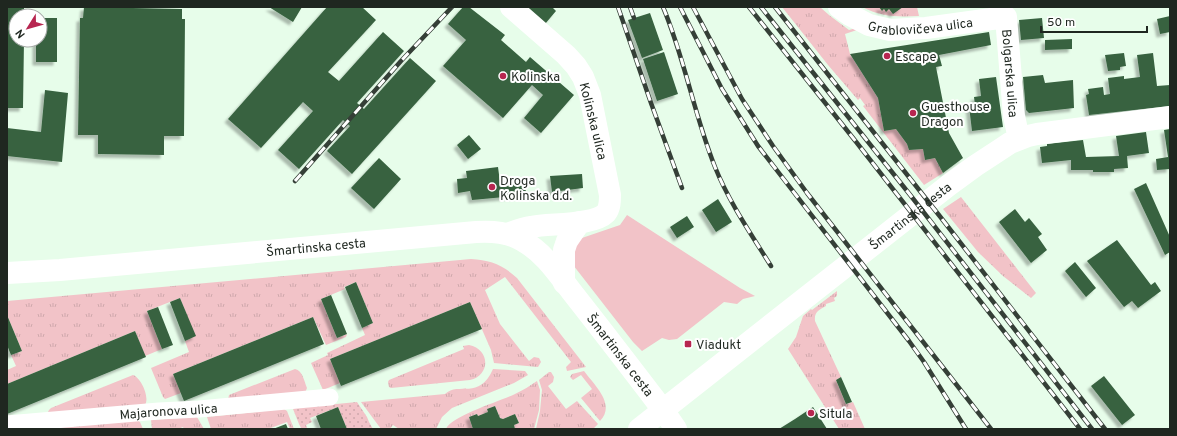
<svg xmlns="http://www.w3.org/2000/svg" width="1177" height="436" viewBox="0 0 1177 436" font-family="Overpass,sans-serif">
<defs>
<pattern id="grass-tufts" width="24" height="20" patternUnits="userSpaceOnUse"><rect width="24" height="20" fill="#f2c3c8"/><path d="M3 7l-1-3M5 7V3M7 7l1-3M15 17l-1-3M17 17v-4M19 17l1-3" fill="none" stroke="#cfa8ac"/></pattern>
<pattern id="garden-dots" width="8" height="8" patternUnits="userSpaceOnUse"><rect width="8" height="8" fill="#f2c3c8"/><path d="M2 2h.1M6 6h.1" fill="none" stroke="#cfa8ac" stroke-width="1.8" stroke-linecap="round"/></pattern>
<filter id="shadow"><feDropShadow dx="-3.5" dy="3.5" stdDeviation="1" flood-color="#0004"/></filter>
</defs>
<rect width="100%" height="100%" fill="#e7fdea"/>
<path fill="url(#grass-tufts)" d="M782,7H820L829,15L849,30L856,28L857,30L845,34L850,54L878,98L884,131L896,129L907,144L909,150L923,149L925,160L935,158L943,173L924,185L863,106L865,105L860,98L858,100L828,65Z
M862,7H917L919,16C897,17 882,17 862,7Z
M961,197L1036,293L1031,298L1003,276L978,252L943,209Z
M471,259C490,260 503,265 517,278L586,367L567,371L566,367L571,362L505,277L485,290L500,324L529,361L534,357L539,358L541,362L538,367L494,363L491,350L470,302L330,359L340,383L323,390L311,363L328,355L327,353L365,335L362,328L373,323L356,282L344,287L345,289L321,299L337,338L347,334L346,337L326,345L313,317L173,374L181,393L165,399L163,397L151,368L189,352L185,341L195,336L180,298L147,311L162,349L145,356L135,331L7,384V370L16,366L11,355L22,351L7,315V301Z
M837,291V296L834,298L835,301L826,304V306C819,310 814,312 815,321L841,377L836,380L846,404L853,402L865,429H839L788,349L796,337L803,316L811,309L812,310Z
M469,345C490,349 491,375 470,380L391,388L389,387L388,382L389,380L464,349L463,346Z
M295,369C303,371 304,381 307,388L305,393L228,400L229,395Z
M493,369L525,371L528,375L514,383L452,408L442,417L436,429H399L393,425L390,429H381L361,402L445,394C459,381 479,401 493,369Z
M584,371C595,386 616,404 600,421L581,398L592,389L581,375L573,380L570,377L572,374Z
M549,372H551L554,377L553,382L548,386L566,409L577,401L598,424L593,429H536L540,411L542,390L539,380Z
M133,375C141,378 150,397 145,405L47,414L49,410L51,408Z
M537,381L540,390L539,410L534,429H515L514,425L519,423L515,414L503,419L500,418L495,406L487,409L488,412L478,416L477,414L469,417L473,429H446C451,416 501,401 515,394C523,390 530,386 537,381Z
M284,409L287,411L294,429H290L287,422L268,429H211L207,417Z
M134,417L140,422L143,429H49Z
M197,417L204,429H184L183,427L178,429H152L151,420Z"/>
<path fill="#f2c3c8" d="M627,215L740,288L755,296L743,299L737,304L724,302L677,339L669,340L662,338L642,351L633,342L570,261L579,239L620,225Z"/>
<path fill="url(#garden-dots)" d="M357,402L367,417L369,422L373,429H347L338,407L310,418L312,422L306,425L307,428H301L299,424L293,409L295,408Z"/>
<path fill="#386240" filter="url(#shadow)" d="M7,7H24V16H16V40H24L23,108H7Z
M84,7L182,9V19H185L184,136H164V155L98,154V135H78L80,18H83Z
M269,7H302L293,22Z
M327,7H362L376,20L328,72L339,81L383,32L404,51L357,103L364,109L410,58L436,81L352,174L327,151L350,126L343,120L299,169L278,150L313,111L303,102L261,148L228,119Z
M463,7H469L505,35L501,40L526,62L530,57L574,95L541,133L524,118L543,95L532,85L503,118L443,66L466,40L448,24Z
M525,7H552L556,11L545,24Z
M879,7H903L893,14L889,9L886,12L884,9L882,11Z
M650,13L663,50L642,58L628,20Z
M1170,16V32L1160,34L1157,19Z
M40,18H57V62H36V40H40Z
M1042,18L1044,38L1021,40L1019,20Z
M989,32L991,45L939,55L942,66L936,67L949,133L963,158L943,173L935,158L925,160L923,149L909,150L907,144L896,129L884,131L878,98L850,54Z
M1072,39V49L1045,50V40Z
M664,52L678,94L657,101L643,59Z
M1124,53L1126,66L1120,67V70L1108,71L1105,55Z
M1153,53L1157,86L1170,85V106L1089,115L1086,95L1089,94L1088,89L1103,87L1104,95L1110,94L1108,78L1124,76V79L1140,77L1137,55Z
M1043,75L1045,83L1073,80L1074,108L1029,113L1026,110L1023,77Z
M996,77L1003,127L972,131L969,106L975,105L974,97L981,96L979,79Z
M45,90L68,93L62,162L7,156V128L41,132Z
M1170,129V169L1157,170L1156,159L1168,157L1164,130Z
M1146,132L1149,153L1127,156L1128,168L1114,169V172H1093V170H1071V160L1042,163L1040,147L1047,146V144L1083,140L1086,157L1119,156L1116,136Z
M469,135L481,149L468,159L457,145Z
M379,158L401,179L374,209L351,188Z
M498,167L500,182L525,180L526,195L472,200L470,191L458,193L457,179L467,178L466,171Z
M582,174L583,188L552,192L550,176Z
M1146,183L1170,237V252L1165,255L1134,189Z
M718,199L732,222L716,232L702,210Z
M1015,209L1025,222L1029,218L1042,234L1038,237L1047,250L1031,263L999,222Z
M687,216L694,227L677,238L670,227Z
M1117,240L1151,285L1155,282L1161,291L1138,308L1132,301L1124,307L1087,261Z
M1075,262L1096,288L1086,297L1065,271Z
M356,282L373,323L362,328L345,287Z
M331,295L347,334L337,338L321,299Z
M180,298L196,336L185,341L170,302Z
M470,302L482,329L341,386L330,359Z
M158,307L173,345L162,349L147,311Z
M7,315L22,351L11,355L7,345Z
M313,317L324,344L184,401L173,374Z
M135,331L146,357L7,414V384Z
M1104,376L1135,415L1122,425L1091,386Z
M841,377L852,402L846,404L836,380Z
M495,406L500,418L503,419L515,414L519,423L514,425L515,429H473L469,417L477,414L478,416L488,412L487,409Z
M338,407L347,429H321L316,416Z
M813,407L827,429H779L795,419Z
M286,424L288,429H273Z"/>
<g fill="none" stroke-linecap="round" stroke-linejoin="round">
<path stroke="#fff" stroke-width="17" id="s1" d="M7,424L159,411L199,409L330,397"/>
<g stroke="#fff" stroke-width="22">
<path id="s2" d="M839,7L850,15L869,25L890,30L926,28L1006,17L1014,116L1019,139"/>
<path d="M507,234C515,231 523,228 531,227C550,223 593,226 606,213C610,208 610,201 610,195L590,95L583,77L576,66L566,55L511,7"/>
<path d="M564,283V250L567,241L580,222"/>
<path d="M639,429L663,410L676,429"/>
</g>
<path stroke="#fff" stroke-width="22" id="s3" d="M7,273L60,270L476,232C493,231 509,232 523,241C545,253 560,277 575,296C605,334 634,372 663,410L949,185L975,166L1001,149L1010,143L1028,136L1037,134L1170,117"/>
<defs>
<path id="rail" d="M618,7L651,103L682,188
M630,7L634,18
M663,7C685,59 694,115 715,167C729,202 751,234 771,266
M680,7L722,89L758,146L909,341L924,362L966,429
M693,7L742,99L773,146L807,193L991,429
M749,7L857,143L1080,429
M761,7L911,196L1092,429
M775,7L942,219L1105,429
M295,181L401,61L452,7"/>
</defs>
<use href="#rail" stroke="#353f37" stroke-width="4.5"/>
<use href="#rail" stroke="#fff" stroke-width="3" stroke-dasharray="9" stroke-linecap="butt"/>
</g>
<g fill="#b72650" stroke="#fff" stroke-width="1.5">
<circle cx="887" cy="56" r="4"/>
<circle cx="503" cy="76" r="4"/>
<circle cx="913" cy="113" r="4"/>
<circle cx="492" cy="187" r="4"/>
<rect x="684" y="340" width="8" height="8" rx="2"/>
<circle cx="811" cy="413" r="4"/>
</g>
<g text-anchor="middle" stroke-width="4" stroke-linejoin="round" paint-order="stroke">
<g font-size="13" fill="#1f2720" stroke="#fff">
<text dy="5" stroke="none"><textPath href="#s2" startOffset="87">Grablovičeva ulica</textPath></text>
<text dy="5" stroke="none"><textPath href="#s2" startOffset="230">Bolgarska ulica</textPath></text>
<text transform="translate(594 121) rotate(76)" y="5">Kolinska ulica</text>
<text dy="5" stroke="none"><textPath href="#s3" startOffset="1054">Šmartinska cesta</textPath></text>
<text dy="5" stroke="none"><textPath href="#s3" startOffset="310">Šmartinska cesta</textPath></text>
<text dy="5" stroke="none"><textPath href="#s3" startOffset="670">Šmartinska cesta</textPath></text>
<text dy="5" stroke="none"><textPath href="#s1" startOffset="162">Majaronova ulica</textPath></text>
</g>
<g font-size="13" fill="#1f2720" stroke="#fff" text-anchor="start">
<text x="895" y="61">Escape</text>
<text x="511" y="81">Kolinska</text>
<text x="921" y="111">Guesthouse<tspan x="921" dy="15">Dragon</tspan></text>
<text x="500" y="185">Droga<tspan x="500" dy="15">Kolinska d.d.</tspan></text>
<text x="696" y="349">Viadukt</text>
<text x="819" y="418">Situla</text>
</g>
</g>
<rect width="1177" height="436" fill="none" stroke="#1f2720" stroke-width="16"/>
<g transform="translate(28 28) rotate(233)"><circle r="19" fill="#ffffff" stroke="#a5a9a6"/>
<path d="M0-3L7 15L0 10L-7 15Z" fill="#b72650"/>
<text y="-6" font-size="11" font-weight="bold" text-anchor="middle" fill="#1f2720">N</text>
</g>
<path d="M1041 26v6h106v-6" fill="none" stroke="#1f2720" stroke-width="2"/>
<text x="1047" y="26" font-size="12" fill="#1f2720" stroke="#ffffff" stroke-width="3" paint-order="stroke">50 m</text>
</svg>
